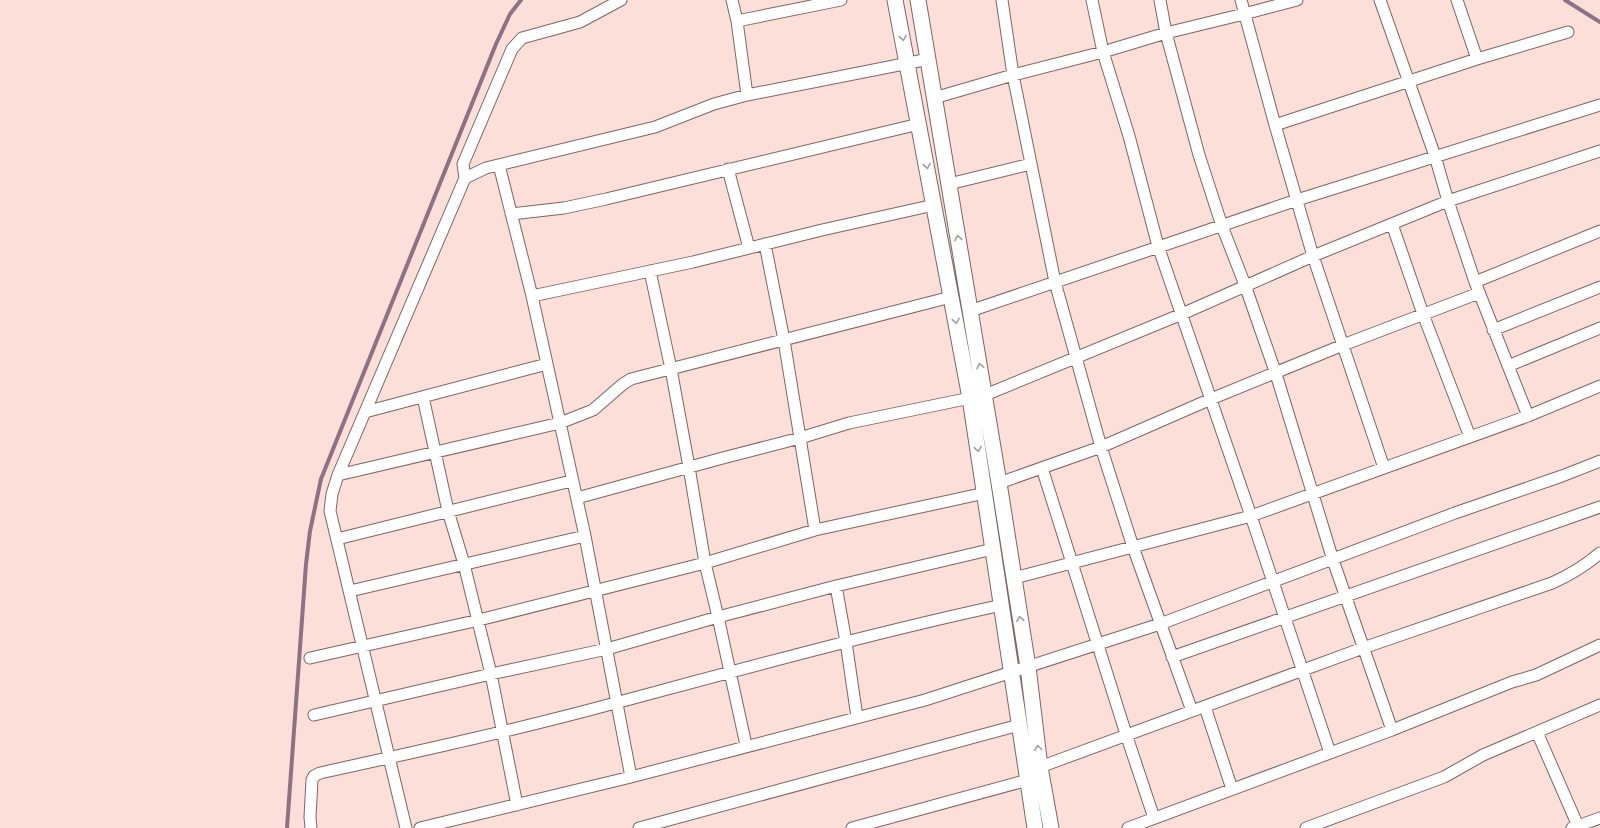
<svg xmlns="http://www.w3.org/2000/svg" width="1600" height="828" viewBox="0 0 1600 828" font-family="Poppins,sans-serif">
<rect width="100%" height="100%" fill="#fddfda"/>
<g fill="none" stroke-linecap="round" stroke-linejoin="round">
<path stroke="#8e7182" stroke-width="4" d="M1565,0L1600,22
M287,828L306,564L310,531L321,479L496,44L510,14L521,0"/>
<defs>
<path id="street" d="M732,0L737,21L747,95
M1002,0L1013,75L1055,282L1101,447L1133,547L1192,711
M1092,0L1103,52L1129,136L1158,246L1251,516L1330,753
M1160,0L1166,33L1199,155L1222,226L1245,285L1276,374L1333,560L1392,730
M1241,0L1275,125L1313,256L1384,468
M1380,0L1435,156L1448,201L1475,282L1528,416
M1457,0L1477,59
M737,21L841,0
M934,98L1013,75L1103,52L1166,33L1244,14L1297,0
M1275,125L1477,59L1568,32
M499,165L532,296L585,536L631,777
M728,169L749,248
M465,178L463,164L512,49L522,38L580,22L621,0
M949,184L1031,164
M511,214L564,208L606,199L919,124
M1392,224L1423,314L1470,437
M765,244L784,340L815,530
M650,271L671,369L689,467L705,563L718,617L746,745
M1475,282L1600,231
M532,296L693,262L822,230L934,205
M970,311L1297,200L1600,105
M1493,330L1600,287
M1508,366L1600,328
M423,397L448,511L464,564L491,674L517,805
M365,412L547,364
M1042,468L1126,734L1154,818
M338,475L560,423L593,410L623,384L631,379L951,297
M999,483L1101,447L1211,399L1343,345L1479,293
M577,498L719,459L800,438L849,423L985,395L1182,314L1313,256L1448,201L1600,151
M337,539L571,481
M1014,578L1251,516L1528,416L1600,386
M836,586L846,642L857,717
M350,591L585,536
M1172,657L1600,507
M310,658L479,620L705,563L815,530L985,493
M1205,707L1232,789
M314,715L491,674L607,649L718,617L836,586L993,549
M1537,732L1578,826
M1040,767L1363,648L1552,583C1570,575 1585,566 1600,553
M311,828L310,817L312,780L314,776L320,773C420,751 520,729 619,702C746,668 873,633 1002,605
M406,828L330,511L332,494L338,475L465,178L486,168L655,127L714,104L747,95L929,59
M420,828L631,777L925,700L1160,624L1455,513L1562,476L1600,461
M639,828L1019,725
M852,828L1035,778
M1128,828L1392,730L1512,682L1536,675L1600,645
M1306,828L1444,777L1483,755L1600,705
M1572,828L1600,818"/>
<path id="secondary" d="M895,0L970,398L1035,828
M918,0L999,483L1028,667L1040,767L1051,828"/>
</defs>
<use href="#street" stroke="#7f6561" stroke-width="13"/>
<use href="#secondary" stroke="#7f6561" stroke-width="17"/>
<use href="#street" stroke="#fff" stroke-width="11"/>
<use href="#secondary" stroke="#fff" stroke-width="15"/>
</g>
<defs><path id="oneway-chevron" d="M-2-3.5L2.5 0L-2 3.5" fill="none" stroke-width="1.6" stroke-linecap="round" stroke-linejoin="round"/></defs>
<g stroke="#a39f9f">
<use href="#oneway-chevron" transform="translate(903 38) rotate(79)"/>
<use href="#oneway-chevron" transform="translate(927 166) rotate(79)"/>
<use href="#oneway-chevron" transform="translate(958 238) rotate(-100)"/>
<use href="#oneway-chevron" transform="translate(956 321) rotate(79)"/>
<use href="#oneway-chevron" transform="translate(980 366) rotate(-100)"/>
<use href="#oneway-chevron" transform="translate(978 449) rotate(81)"/>
<use href="#oneway-chevron" transform="translate(1020 619) rotate(-99)"/>
<use href="#oneway-chevron" transform="translate(1038 748) rotate(-97)"/>
</g>
</svg>
